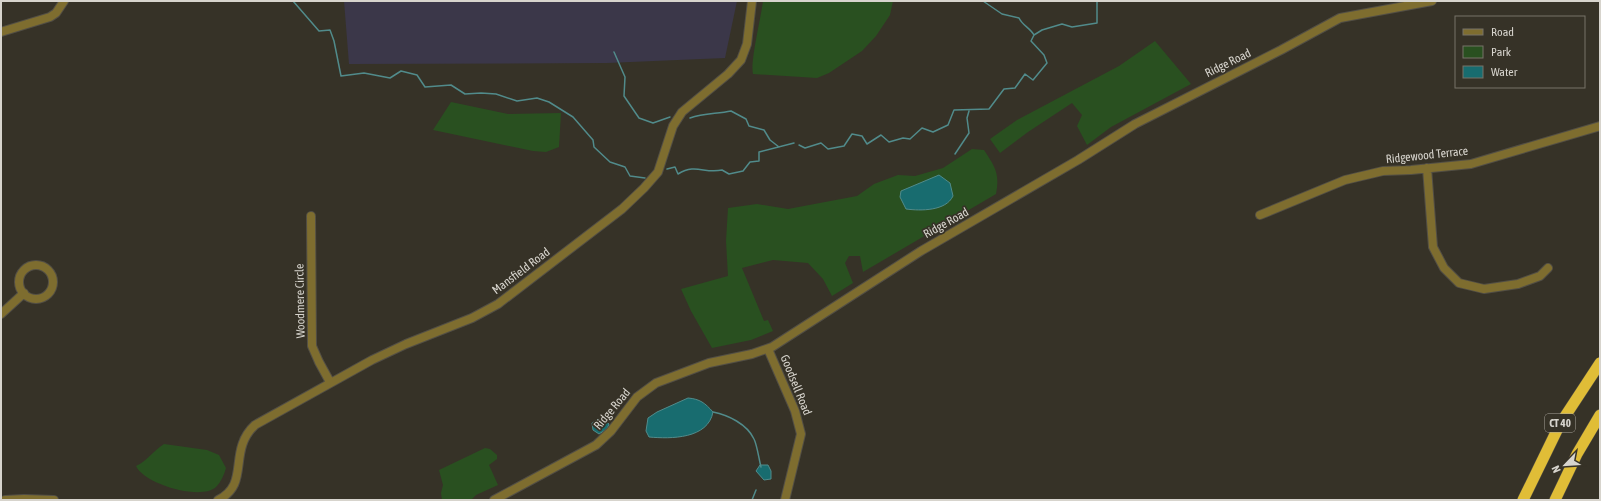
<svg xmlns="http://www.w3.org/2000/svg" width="1601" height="501" viewBox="0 0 1601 501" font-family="'Asap Condensed',sans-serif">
<rect width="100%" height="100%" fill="#363227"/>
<path fill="#3b3749" d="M344,1H737L725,58L607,63L349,64Z"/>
<path fill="#295020" d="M763,1H893L890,15L876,36L862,51L829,73L817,78L753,74C750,62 761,18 763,1Z
M1155,41L1191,84L1111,127L1087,145L1077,126L1082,115L1072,103L1028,132L1000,153L990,139L1017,120L1119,66Z
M451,102L508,114L561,113L559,147L546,152L533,151L433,130Z
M972,149L984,150C995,167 1000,173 996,194L863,272L860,256H849L845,263L853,283L832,296L823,279L808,263L773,260L742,268L764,321L768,320L773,331L751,340L712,348L691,311L681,289L728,276L726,241L728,208L757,204L788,209L857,196L874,184L898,175L915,176L943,168Z
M164,444L207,450L219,455L226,468C224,475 221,482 216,487C201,501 144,484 136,466C147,461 153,451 164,444Z
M485,448L490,449L497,455V459L489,465L498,485L476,495L471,500H442L441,493L443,485L439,470Z"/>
<path fill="#186c6f" stroke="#518b8b" d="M939,175L950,183L953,196C946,211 921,211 906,209L900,197L901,191Z
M688,398C700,399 705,403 713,412C708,439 671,439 649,437L646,431L648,418L657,412Z
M599,419L604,420L609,424L607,429L599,434L593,430L592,423Z
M760,465H768L771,471V479L764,480L756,471Z"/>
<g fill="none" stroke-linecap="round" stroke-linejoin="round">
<path stroke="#518b8b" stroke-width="1.5" d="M293,1L319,31L330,30L334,41L341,76L364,73L390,78L401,71L417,75L425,87L451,85L465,94L481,93L496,94L517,101L537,98L549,102L573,117L593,140L594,147L610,162L625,167L630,176L645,178
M983,1L1002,14L1019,18C1022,25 1030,28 1034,35
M614,52L625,77L624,96L639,118L653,123L670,117
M690,118C704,113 717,114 731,111L746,119L749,126L764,130L770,140L779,147
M799,145L805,148L821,143L828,149L844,146L852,134L862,136L867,144L881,135L889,142L903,138L910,139L922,128L933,132L948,125L954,110L989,109L1004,89L1015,88L1025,74L1033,80L1047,63L1044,55L1031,41L1034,35L1042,30L1062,24L1072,27L1097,23V1
M955,154L969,133L967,118L969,111
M667,169L675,167L678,174C696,163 704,174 722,170L729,174L743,171L750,162L759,161V152L794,143
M713,412C728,415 747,424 754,439C757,445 759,459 761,467
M752,500L756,490"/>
<defs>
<path id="minor" d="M1,32L50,17L56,13L64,1
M1427,168L1433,247L1444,268L1459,283L1484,289L1518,284L1540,276L1548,268
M1260,215L1345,180L1383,171L1411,170L1471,164L1600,126
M311,216L312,346L319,362L330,382
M19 282a17 17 0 1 1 34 0a17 17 0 1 1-34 0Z
M1,314L24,293
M768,349L795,411L801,434L785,500
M5,500L24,499L54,500
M218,500C251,484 227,451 255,425L372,360L406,344L472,318L498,304L622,209L644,188L658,172L673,126L682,112L728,74L741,60L747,44L752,1
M494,500L596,445L611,431L637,397L656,383L709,363L752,354L772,347L921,251L1078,160L1135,124L1281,50L1340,18L1432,1"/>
<path id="highway" d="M1523,500L1560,424L1600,363
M1555,500L1577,454L1600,415"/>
</defs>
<use href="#minor" stroke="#534f45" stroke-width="10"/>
<use href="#highway" stroke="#534f45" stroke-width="12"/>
<use href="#minor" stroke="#7e6d2f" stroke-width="8"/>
<use href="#highway" stroke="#e0bd37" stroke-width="11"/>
</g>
<g text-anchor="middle" stroke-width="3.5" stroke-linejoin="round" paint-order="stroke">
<rect fill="#363227" stroke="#a7a39b" stroke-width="1" x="1545" y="414" width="30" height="18" rx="3"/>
<g font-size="11" font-weight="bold" fill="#d7d4cd">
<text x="1560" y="427">CT 40</text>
</g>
<g font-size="12" fill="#d7d4cd" stroke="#363227">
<text transform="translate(1228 63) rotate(-26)" y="4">Ridge Road</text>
<text transform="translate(1427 155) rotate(-6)" y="4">Ridgewood Terrace</text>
<text transform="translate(946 223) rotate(-29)" y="4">Ridge Road</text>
<text transform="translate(521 271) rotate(-37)" y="4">Mansfield Road</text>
<text transform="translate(300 301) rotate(-91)" y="4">Woodmere Circle</text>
<text transform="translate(796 385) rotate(68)" y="4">Goodsell Road</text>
<text transform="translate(612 409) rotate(-50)" y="4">Ridge Road</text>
</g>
</g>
<rect width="1601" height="501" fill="none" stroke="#d7d4cd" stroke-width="4"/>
<rect x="1455" y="16" width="130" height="72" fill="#363227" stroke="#767369"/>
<rect x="1463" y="29" width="20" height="6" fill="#7e6d2f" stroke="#767369"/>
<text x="1491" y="36" font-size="12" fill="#d7d4cd">Road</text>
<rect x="1463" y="46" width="20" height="12" fill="#295020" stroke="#767369"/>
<text x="1491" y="56" font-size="12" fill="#d7d4cd">Park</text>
<rect x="1463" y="66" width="20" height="12" fill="#186c6f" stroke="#767369"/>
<text x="1491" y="76" font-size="12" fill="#d7d4cd">Water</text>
<g transform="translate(1565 465) rotate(245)" stroke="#363227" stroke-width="3" paint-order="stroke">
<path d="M0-3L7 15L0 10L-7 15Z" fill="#d7d4cd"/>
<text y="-6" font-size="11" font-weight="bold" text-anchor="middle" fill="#d7d4cd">N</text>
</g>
</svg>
